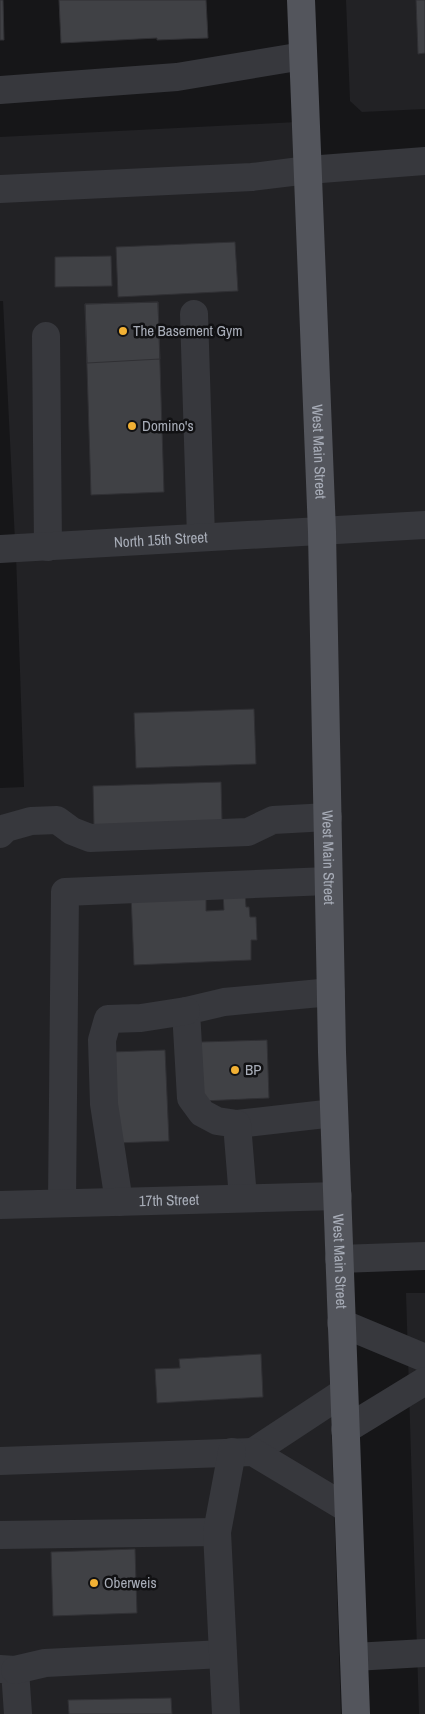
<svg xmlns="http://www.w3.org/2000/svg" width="425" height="1714" viewBox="0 0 425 1714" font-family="'Archivo Narrow',sans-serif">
<rect width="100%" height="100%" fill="#161618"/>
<path fill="#222225" d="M346,0H425V109L362,112L350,101Z
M297,122L313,527L15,541L3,301H0V137Z
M425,172V1246L351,1248L320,180Z
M314,539L329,1189L0,1197V788L24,787L16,555Z
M324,1207L341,1714H0V1217Z
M406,1293H425V1714H419Z"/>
<path fill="#404145" stroke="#303034" d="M0,0H3L4,40H0Z
M59,0H206L208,38L157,40V38L61,43Z
M416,0H425V53L418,54Z
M235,242L238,291L118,297L116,247Z
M111,256L112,286L55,287V257Z
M158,302L164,492L91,495L85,304Z
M158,302L160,359L87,363L85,304Z
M254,709L256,764L136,768L134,713Z
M221,782L222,821L94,826L93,786Z
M206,892V911L224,910L223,893H245L246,907H249L250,917H256L257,940H251V960L134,965L131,895Z
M267,1040L269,1098L203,1101L201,1042Z
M165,1050L169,1141L116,1143L113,1052Z
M261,1354L263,1397L157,1403L155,1369L180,1368L179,1359Z
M135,1549L137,1613L53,1616L51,1552Z
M171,1698L172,1714H69L68,1700Z"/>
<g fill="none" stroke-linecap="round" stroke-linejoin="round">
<g stroke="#37383d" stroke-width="28">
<path d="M0,90L177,77L303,56"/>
<path d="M0,189L252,177L308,170L425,161"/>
<path d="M194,314L201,537"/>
<path d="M46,336L48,547"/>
<path id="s1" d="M0,549L425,525"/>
<path d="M0,834L6,828L31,821L57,820L72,831L90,838L248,832L273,820L328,817"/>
<path d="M237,1124L334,1113"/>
<path d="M243,1198L237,1124L217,1121L202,1113L191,1098L186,1011L224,1002L331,992"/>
<path d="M119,1202L104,1104L102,1040L108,1019L141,1018L186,1011"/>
<path d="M62,1203L65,892L328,881"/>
<path id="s2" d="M0,1205L338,1196"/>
<path d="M339,1259L425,1256"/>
<path d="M341,1323L425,1358"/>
<path d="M345,1430L425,1381"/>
<path d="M253,1452L344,1392"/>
<path d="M0,1461L253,1452L348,1509"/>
<path d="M0,1535L217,1532"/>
<path d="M354,1657L425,1653"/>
<path d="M0,1669L15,1670L18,1714"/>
<path d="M15,1670L45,1663L223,1654"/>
<path d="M226,1714L217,1532L232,1452"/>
</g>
<path stroke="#53555c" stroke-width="28" id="s3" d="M301,0L322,532L332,1052L356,1714"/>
</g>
<g fill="#f2b134" stroke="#111113" stroke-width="2">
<circle cx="123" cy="331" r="5"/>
<circle cx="132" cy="426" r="5"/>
<circle cx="235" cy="1070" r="5"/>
<circle cx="94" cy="1583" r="5"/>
</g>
<g text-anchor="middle" stroke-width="5" stroke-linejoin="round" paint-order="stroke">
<g font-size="15" fill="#a8adb8" stroke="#111113" text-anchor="start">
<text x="133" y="336">The Basement Gym</text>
<text x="142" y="431">Domino's</text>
<text x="245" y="1075">BP</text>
<text x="104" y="1588">Oberweis</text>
</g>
<g font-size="15" fill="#a8adb8" stroke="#111113">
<text dy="5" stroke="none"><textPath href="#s3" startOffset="452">West Main Street</textPath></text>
<text dy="5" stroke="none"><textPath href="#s1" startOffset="161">North 15th Street</textPath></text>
<text dy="5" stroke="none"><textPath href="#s3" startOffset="858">West Main Street</textPath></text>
<text dy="5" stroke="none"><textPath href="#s2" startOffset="169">17th Street</textPath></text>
<text dy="5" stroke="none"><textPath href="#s3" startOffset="1262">West Main Street</textPath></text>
</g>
</g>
</svg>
